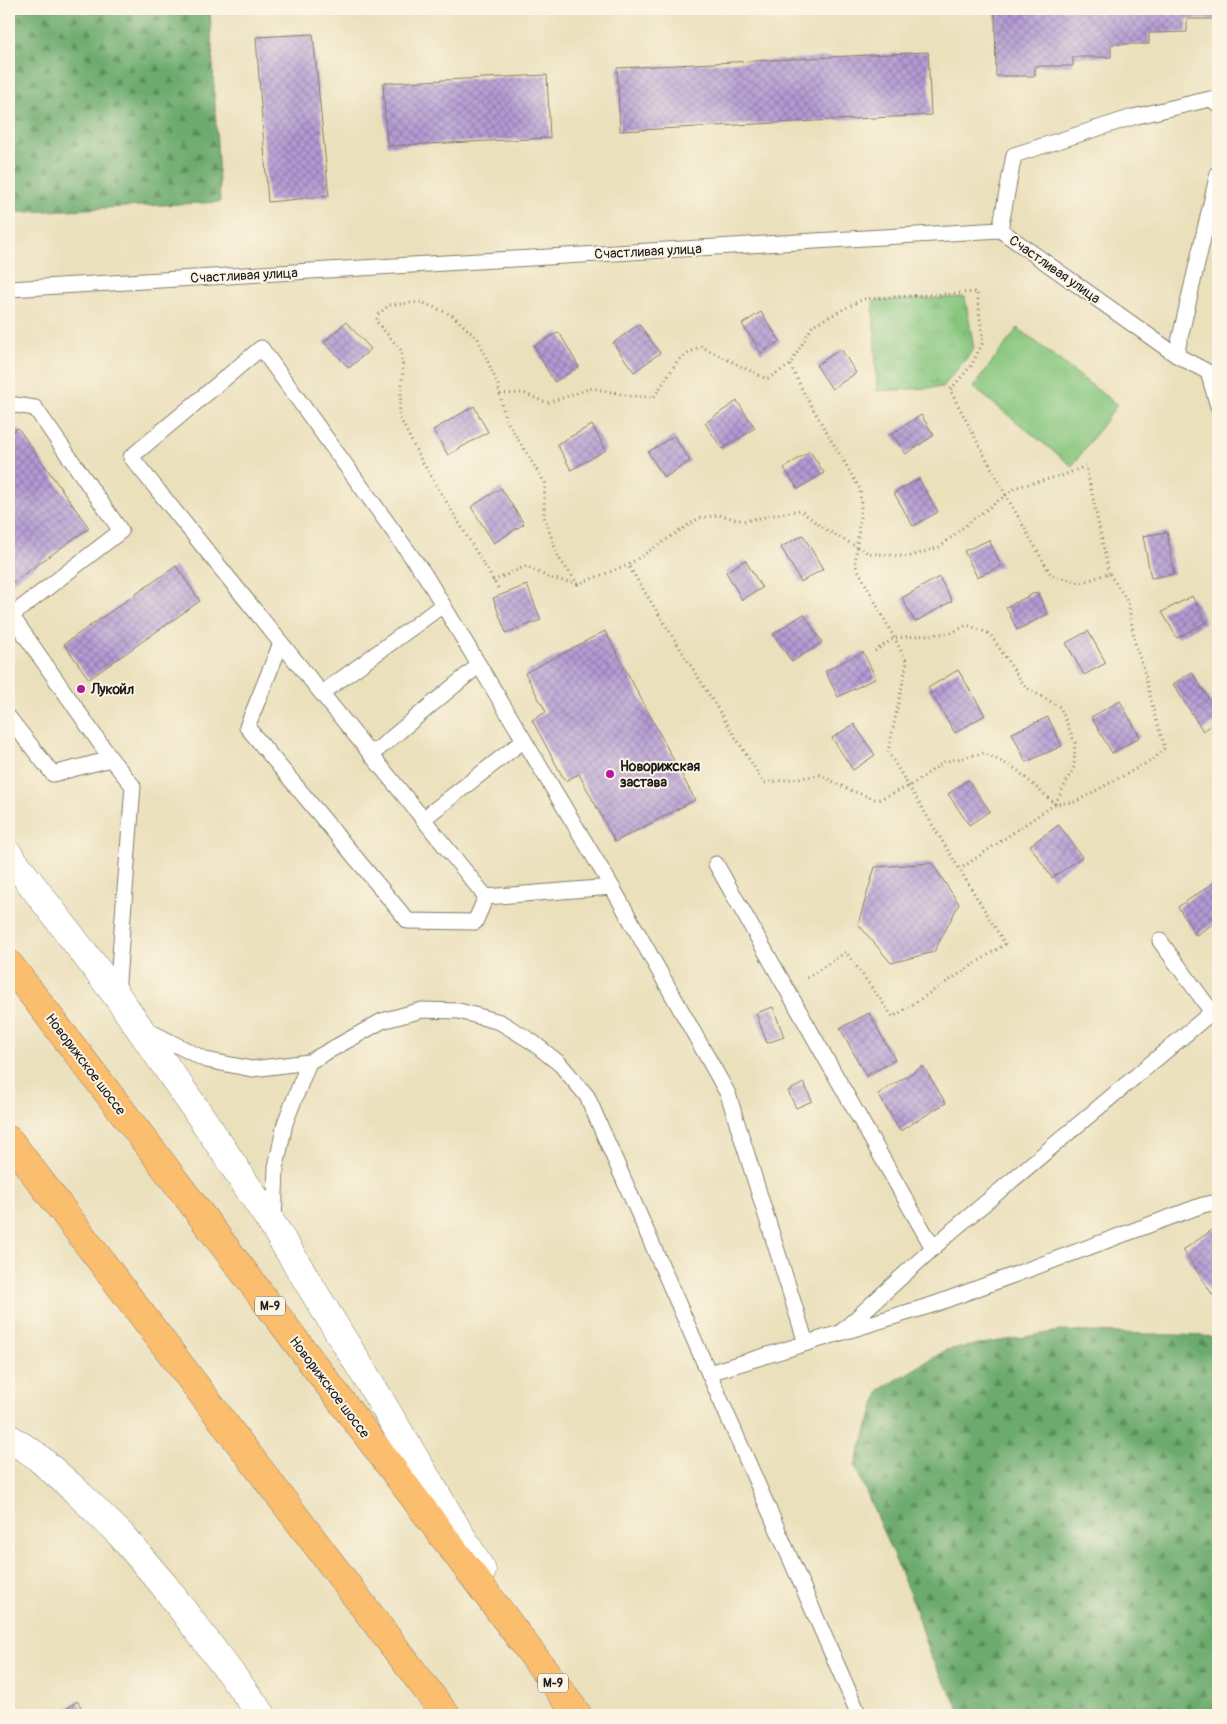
<svg xmlns="http://www.w3.org/2000/svg" width="1227" height="1724" viewBox="0 0 1227 1724" font-family="Pangolin,sans-serif">
<defs>
<pattern id="forest-firs" width="22" height="20" patternUnits="userSpaceOnUse" patternTransform="scale(1.25)"><rect width="22" height="20" fill="#6cab6d"/><path d="M5 1l3.5 6h-7zM16 11l3.5 6h-7z" fill="#588a59"/></pattern>
<pattern id="park-tufts" width="24" height="20" patternUnits="userSpaceOnUse" patternTransform="scale(1.25)"><rect width="24" height="20" fill="#86c67e"/><path d="M3 7l-1-3M5 7V3M7 7l1-3M15 17l-1-3M17 17v-4M19 17l1-3" fill="none" stroke="#73aa6c"/></pattern>
<pattern id="building-cross-hatch" width="8" height="8" patternUnits="userSpaceOnUse" patternTransform="scale(1.25)"><rect width="8" height="8" fill="#b39ad4"/><path d="M0 0l8 8M0 8l8-8" fill="none" stroke="#917dab"/></pattern>
</defs>
<rect width="100%" height="100%" fill="#fcf5e5"/>
<filter id="ink" filterUnits="userSpaceOnUse"><feTurbulence type="fractalNoise" baseFrequency=".02" numOctaves="2"/><feDisplacementMap in="SourceGraphic" scale="10" xChannelSelector="R" yChannelSelector="G"/><feConvolveMatrix kernelMatrix="1 2 1 2 8 2 1 2 1" color-interpolation-filters="sRGB"/></filter>
<filter id="wash" filterUnits="userSpaceOnUse"><feTurbulence type="fractalNoise" baseFrequency=".0096" numOctaves="4" result="noise"/><feDisplacementMap in="SourceGraphic" scale="20" xChannelSelector="R" yChannelSelector="G"/><feGaussianBlur stdDeviation="1.12" result="paint"/><feColorMatrix in="noise" values="0 0 0 0 0 0 0 0 0 0 0 0 0 0 0 0 0 1.4 0 .05"/><feComposite in="paint" operator="in"/></filter>
<g filter="url(#wash)">
<rect width="100%" height="100%" fill="#ebe0bc"/>
<path fill="url(#forest-firs)" stroke="#446444" d="M9,9H210L220,202L9,213Z
M1060,1331L1204,1336L1218,1338V1715H963L930,1656L911,1597L855,1466L880,1390L946,1350Z"/>
<path fill="url(#park-tufts)" stroke="#51714d" d="M965,297L974,349L943,387L877,391L873,301Z"/>
<path fill="#86c67e" stroke="#51714d" d="M1018,328L1117,405L1072,466L973,387Z"/>
<g id="blocks">
<path fill="url(#building-cross-hatch)" d="M1034,9H1218V19H1187V32L1149,33V44H1111V57H1073V66H1035V76H996L995,10Z
M313,34L329,196L268,202L256,37Z
M928,52L931,115L620,131L617,68Z
M547,75L550,138L387,146L383,83Z
M761,312L780,341L761,353L742,324Z
M346,322L371,349L349,368L324,342Z
M639,324L660,353L634,372L613,343Z
M559,332L579,367L554,382L534,346Z
M841,349L856,373L832,389L816,365Z
M737,401L755,428L722,449L705,423Z
M474,406L488,432L448,455L433,430Z
M921,415L934,435L906,454L892,434Z
M592,425L606,450L571,470L557,444Z
M18,428L89,528L13,582L9,576V434Z
M674,436L690,461L664,478L648,452Z
M810,451L824,473L798,489L784,468Z
M919,479L938,512L913,526L894,493Z
M501,488L524,524L494,543L471,507Z
M1167,532L1174,574L1151,578L1143,536Z
M803,535L823,569L801,582L781,547Z
M989,540L1001,566L977,577L964,551Z
M745,560L762,588L742,600L726,572Z
M176,566L200,601L89,679L64,644Z
M939,577L952,601L915,622L902,598Z
M527,585L541,620L506,633L493,598Z
M1037,592L1048,614L1017,630L1006,607Z
M1192,596L1206,622L1177,638L1162,612Z
M804,614L822,642L792,662L773,634Z
M605,631L695,800L615,842L579,774L565,781L532,720L546,712L525,673Z
M1088,631L1106,663L1084,675L1066,643Z
M863,652L876,678L838,697L825,671Z
M958,670L985,715L955,733L928,688Z
M1192,672L1218,714V721L1203,731L1173,684Z
M1120,701L1140,737L1112,753L1091,717Z
M1048,717L1062,746L1026,762L1012,733Z
M854,724L875,755L853,770L832,738Z
M968,780L990,811L969,825L948,794Z
M1059,825L1082,857L1052,878L1030,845Z
M932,863L959,904L934,952L891,963L858,924L875,867Z
M1218,880V921L1196,935L1178,907Z
M773,1007L784,1037L767,1043L756,1013Z
M869,1013L895,1060L866,1076L840,1028Z
M923,1066L946,1103L900,1131L878,1094Z
M804,1083L812,1101L796,1108L788,1091Z
M1218,1226V1303L1183,1250Z
M77,1701L87,1715H58Z"/>
</g>
</g>
<g filter="url(#ink)">
<use href="#blocks" fill-opacity="0" stroke="#847e6c" stroke-width="1"/>
<g fill="none" stroke-linecap="round" stroke-linejoin="round">
<defs>
<path id="lane" d="M1000,230L1014,155L1133,117L1210,99L1218,104
M9,289L1000,230L1176,355L1208,372L1218,406
M1176,355L1218,173
M9,404L35,408L121,531L12,615
M9,612L111,759L133,786L117,994
M281,643L247,727L408,921L475,922L486,897
M322,693L443,605
M9,718L53,774L111,759
M371,755L479,665
M423,819L524,740
M716,864L933,1248
M612,887L486,897L131,457L261,348L425,575L443,605L612,887L728,1094L806,1343
M145,1029L206,1060L252,1069L309,1062L382,1021L422,1010L459,1011L500,1022L531,1041L560,1064L587,1096L859,1715
M274,1223L276,1167L285,1123L309,1062
M841,1332L953,1230L1212,1012L1160,941
M709,1373L935,1304L1203,1205L1218,1202"/>
<path id="street" d="M9,855L117,996L208,1127L274,1227L370,1383L482,1571
M9,1438L34,1454L75,1490L121,1535L163,1584L262,1715"/>
<path id="highway" d="M9,964L151,1149L578,1715
M9,1140L446,1715"/>
</defs>
<use href="#lane" stroke="#847e6c" stroke-width="17"/>
<use href="#street" stroke="#847e6c" stroke-width="29"/>
<use href="#highway" stroke="#847e6c" stroke-width="29"/>
<path stroke="#847e6c" stroke-width="3" stroke-dasharray="1 4" stroke-linecap="butt" d="M500,394L524,393L547,403L592,388L630,396L654,397L678,360L700,346L767,379L790,365
M493,581L526,566L550,578L578,584
M498,588L419,456L399,416L403,370L401,350L376,321L379,314L389,305L421,302L452,315L478,339L498,385L505,418L545,483L544,516L558,557L578,584L628,565
M875,651L894,638L951,633L967,625L990,634L1025,687L1060,707L1075,743L1074,767L1055,804L1016,769L984,753L944,762L910,786L877,800L850,790L820,775L764,783L628,565L699,518L719,515L744,521L800,510L823,528L868,553L908,557L940,547L973,519L1017,487L1061,476L1086,466L1109,573
M807,978L846,952L893,1017L1005,944L888,752L907,662L855,564L861,508L860,489L805,395L790,365L813,325L863,299L977,292L983,342L971,366L950,390L1003,490L1051,575L1081,583L1109,573L1128,602L1135,643L1143,667L1155,716L1165,748L1154,759L1075,802L1055,804L960,869"/>
<use href="#lane" stroke="#fff" stroke-width="15"/>
<use href="#street" stroke="#fff" stroke-width="28"/>
<use href="#highway" stroke="#fbbd6e" stroke-width="28"/>
</g>
</g>
<g fill="#b5179e" stroke="#fcf5e5" stroke-width="2">
<circle cx="81" cy="689" r="5"/>
<circle cx="610" cy="774" r="5"/>
</g>
<g text-anchor="middle" stroke-width="4" stroke-linejoin="round" paint-order="stroke">
<g fill="#fcf5e5" stroke="#5f5d58" stroke-width="1">
<rect x="255" y="1296.5" width="30" height="19" rx="4"/>
<rect x="538" y="1673.5" width="30" height="19" rx="4"/>
</g>
<g font-size="12" font-weight="bold" fill="#1c1c1c">
<text x="270" y="1310">М-9</text>
<text x="553" y="1687">М-9</text>
</g>
<g font-size="14" fill="#1c1c1c" stroke="#fcf5e5">
<text transform="translate(648 251) rotate(-3)" y="5">Счастливая улица</text>
<text transform="translate(1055 269) rotate(35)" y="5">Счастливая улица</text>
<text transform="translate(244 275) rotate(-3)" y="5">Счастливая улица</text>
<text transform="translate(86 1064) rotate(53)" y="5">Новорижское шоссе</text>
<text transform="translate(330 1387) rotate(53)" y="5">Новорижское шоссе</text>
</g>
<g font-size="14" font-weight="bold" fill="#1c1c1c" stroke="#fcf5e5" text-anchor="start">
<text x="91" y="694">Лукойл</text>
<text x="620" y="771">Новорижская<tspan x="620" dy="16">застава</tspan></text>
</g>
</g>
<rect width="1227" height="1724" fill="none" stroke="#fcf5e5" stroke-width="30"/>
</svg>
